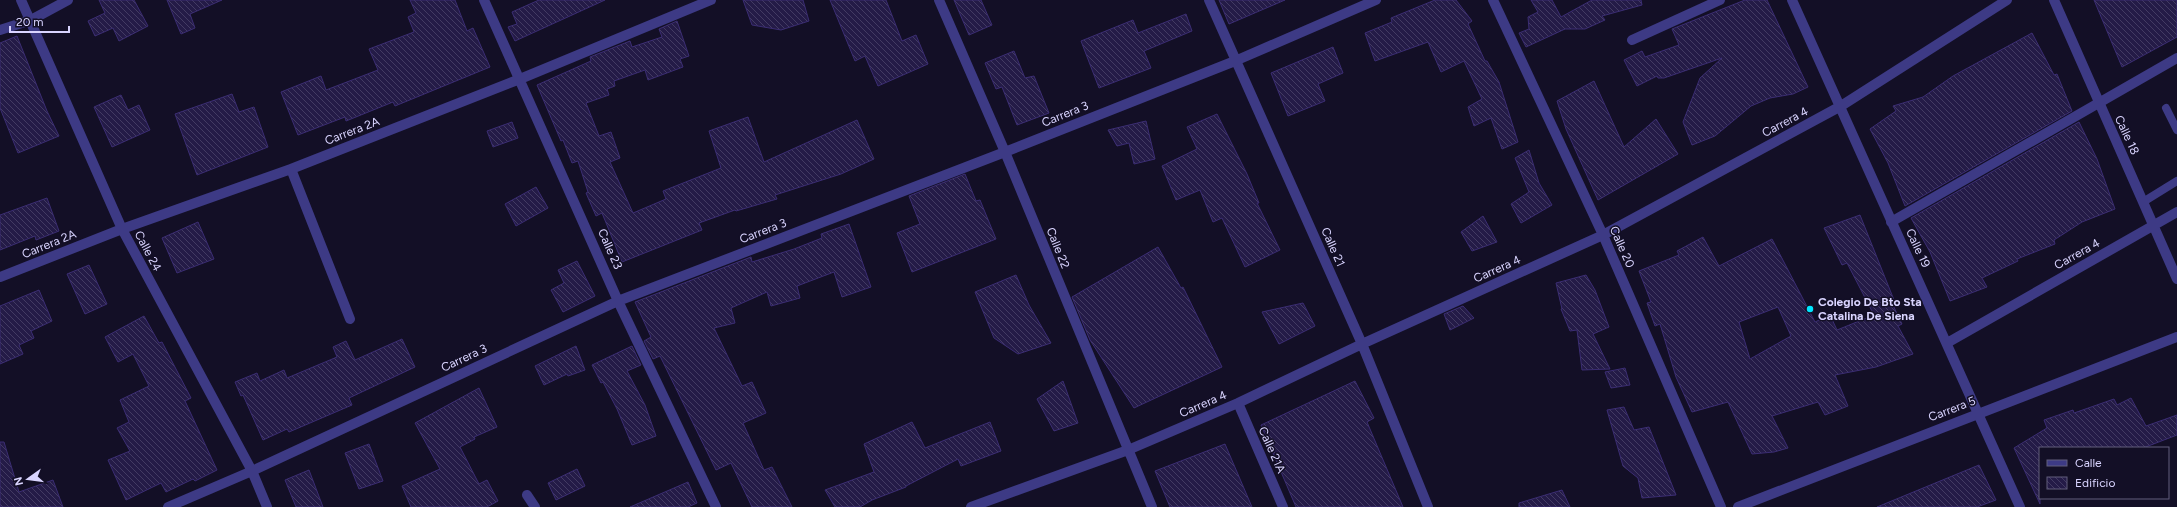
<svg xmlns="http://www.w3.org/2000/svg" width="2177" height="507" viewBox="0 0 2177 507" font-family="Figtree,sans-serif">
<defs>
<pattern id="building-back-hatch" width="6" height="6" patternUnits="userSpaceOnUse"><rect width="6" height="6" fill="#241b47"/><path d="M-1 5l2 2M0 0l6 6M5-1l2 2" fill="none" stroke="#433b63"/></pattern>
</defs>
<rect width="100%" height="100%" fill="#130f26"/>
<path fill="url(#building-back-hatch)" stroke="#3b2d73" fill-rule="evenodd" d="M99,0H134L148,26L119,41L113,28L95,36L88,21L105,13Z
M167,0H222L190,14L195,28L181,34Z
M410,0H455L467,31L473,28L490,67L395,106L393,102L346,121L345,117L298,135L281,92L321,76L326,90L378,70L369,49L414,32L408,17L416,13Z
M539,0H605L515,41L508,27L517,24L512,12Z
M743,0H803L809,21L781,30L752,25Z
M830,0H886L902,41L916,35L928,64L878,86L865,56L855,61Z
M954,0H981L992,25L969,35Z
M1219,0H1285L1229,24Z
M1435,0H1456L1472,21L1468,24L1485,61H1487L1499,82L1518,142L1502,149L1491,118L1474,126L1468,107L1482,99L1464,61L1441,72L1428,42L1375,61L1365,33L1392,22L1391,18Z
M1531,0H1552L1561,17L1592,0H1641L1642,5L1602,16L1605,20L1585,29H1565L1526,47L1519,33L1529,29L1528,17L1538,12Z
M1745,0H1767L1808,87L1793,94L1770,98L1751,106L1715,136L1692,145L1683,122L1700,78L1722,58L1664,78H1658L1657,76L1637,86L1624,60L1642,51L1645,57L1679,45L1672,29Z
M2094,0H2177V37L2122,67Z
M1186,14L1192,31L1144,51L1151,68L1099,88L1081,41L1133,20L1138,33Z
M677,21L689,56L680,59L683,67L648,80L645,70L614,81L615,86L607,89L609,95L586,103L599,136L611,132L620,158L610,162L633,213L666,199L663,191L721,168L709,131L748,117L764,162L857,120L874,159L841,174L775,195L777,199L736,211L735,210L699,223L702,230L622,262L602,213L596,216L586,193L588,192L578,161L572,163L563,140L561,141L537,85L591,61L590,57L630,41L632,47L662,37L659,29Z
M2032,33L2054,75L2057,74L2072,111L1905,206L1888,163L1870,129L1896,111L1893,106L1923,97L1953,76Z
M17,36L47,111L59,136L18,153L0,108V43Z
M1333,47L1343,73L1318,84L1325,101L1288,116L1271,73Z
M1014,51L1025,78L1034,76L1049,113L1017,125L1002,87L996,89L985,63Z
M1594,81L1624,147L1656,119L1678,154L1598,200L1566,129L1557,101Z
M232,94L239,112L254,107L268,147L197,175L175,114Z
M121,95L128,110L139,105L150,130L112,147L94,107Z
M1217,114L1247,174L1259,203H1257L1280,250L1245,267L1222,218L1213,222L1200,190L1176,200L1162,166L1197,149L1187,127Z
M1146,121L1155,159L1134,164L1129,143L1117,146L1108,130Z
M512,122L518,138L493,147L487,131Z
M2079,122L2097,159L2115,209L2082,222L2054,240L2055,244L2017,259L2018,261L1982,278L1987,287L1950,301L1930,252L1911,218Z
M1529,150L1539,183L1552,205L1521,223L1511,204L1529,192L1515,158Z
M965,174L976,201L980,200L996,239L912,272L897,233L920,224L909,196Z
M536,187L548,208L516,226L505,204Z
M47,198L59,231L36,240L35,236L0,250V215Z
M1860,215L1894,300L1891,301L1902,324L1898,326L1913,354L1876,367L1835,375L1848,406L1825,415L1818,402L1772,416L1788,448L1774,452L1752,454L1728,402L1692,412L1676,377L1660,324L1655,326L1647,303L1651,302L1639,271L1679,255L1677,251L1703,237L1719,266L1772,239L1815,322L1830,315L1837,330L1874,315L1847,263L1842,265L1824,228ZM1778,307L1791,336L1750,359L1739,322Z
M1483,216L1497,242L1472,251L1461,232Z
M198,222L214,259L177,273L162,238Z
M849,224L871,287L842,297L834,272L797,286L800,298L771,306L767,292L731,308L735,323L714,328L742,386L752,382L766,413L743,423L764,470L772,467L792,507H752L731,463L716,470L660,356L653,359L644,341L651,337L635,302L751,257L752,262L794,249L822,238L821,234Z
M1158,247L1181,288L1183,287L1222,367L1134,408L1090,340L1072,297Z
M577,261L595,296L563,312L551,290L564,283L558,270Z
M89,265L107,304L85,314L67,274Z
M1016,275L1029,305L1051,343L1018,354L994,338L975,292Z
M1586,275L1595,290L1609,327L1593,334L1610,369L1582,370L1577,330L1570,331L1561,309H1562L1556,283Z
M39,290L52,321L31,331L34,338L19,345L23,354L0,364V306Z
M1303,303L1315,326L1279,344L1262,312Z
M1463,306L1474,318L1450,330L1444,314Z
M144,316L159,343L162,342L191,398L185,401L217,470L195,481L193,479L166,492L161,483L126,500L108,460L130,451L117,428L129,422L120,400L149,386L133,354L118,362L105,337Z
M402,339L415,367L349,398L352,405L289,432L287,429L263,440L243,395L241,396L235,382L257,373L260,381L284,370L287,378L337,357L333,347L346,341L355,360Z
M576,346L585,370L568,376L567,374L544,385L535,366Z
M632,346L641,365L627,371L645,405L656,436L632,445L617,409L603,382L601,383L592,365Z
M1625,368L1630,385L1611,388L1605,372Z
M1063,381L1078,423L1054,431L1037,399Z
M1355,381L1374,418L1367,422L1403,507H1296L1261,425Z
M479,388L497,427L474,437L475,439L460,447L479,484L487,480L498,501L487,507H411L402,486L440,469L415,423Z
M2131,398L2146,426L2177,415V435L2143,448H2040V504L2014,448L2047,428L2044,420L2073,410L2074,413L2114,399L2117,405Z
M1624,407L1634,430L1649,427L1676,495L1642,498L1638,478L1623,466L1607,410Z
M912,422L925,448L990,422L1001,451L961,466L958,459L906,486V487L872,500L860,507H835L825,490L874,472L864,444Z
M0,442H4L19,492L53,480L63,507H0Z
M369,444L383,481L359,489L345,453Z
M1225,444L1252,507H1170L1155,471Z
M1979,465L1996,500L1977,507H1877Z
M577,469L585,486L556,500L548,483Z
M309,470L323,507H296L285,480Z
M688,482L697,503L688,507H630Z
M1562,490L1570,507H1519V503Z"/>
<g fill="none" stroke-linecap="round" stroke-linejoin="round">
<path stroke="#3d3a85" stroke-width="8" d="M2166,108L2177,130
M2143,202L2177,181"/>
<path stroke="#3d3a85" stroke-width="10" d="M21,0L122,229L252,471L267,507
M484,0L618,301L716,507
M939,0L1005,152L1152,507
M1209,0L1362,344L1428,507
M1493,0L1603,235L1721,507
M1792,0L2020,507
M2054,0L2177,279
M0,30L31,20L68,0
M1632,40L1720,0
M291,169L350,319
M1891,222L2177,58
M0,277L122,229L291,169L520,79L711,0
M1947,343L2177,212
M1238,403L1283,507
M527,495L535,507
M168,507L252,471L618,301L1005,152L1235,61L1376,0
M971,507L1128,450L1238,403L1362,344L1603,235L1841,106L2007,0
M1738,507L2177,337"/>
</g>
<circle fill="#00e5ff" stroke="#130f26" stroke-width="1.5" cx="1810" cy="309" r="4"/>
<g text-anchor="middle" stroke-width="3" stroke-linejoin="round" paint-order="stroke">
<g font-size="12" fill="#d9d4ff" stroke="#130f26">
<text transform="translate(1065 114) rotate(-22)" y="4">Carrera 3</text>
<text transform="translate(1785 122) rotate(-28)" y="4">Carrera 4</text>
<text transform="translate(352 131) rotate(-21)" y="4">Carrera 2A</text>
<text transform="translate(2127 135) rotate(65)" y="4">Calle 18</text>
<text transform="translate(763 231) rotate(-21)" y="4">Carrera 3</text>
<text transform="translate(49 244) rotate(-22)" y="4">Carrera 2A</text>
<text transform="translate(1333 247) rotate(66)" y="4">Calle 21</text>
<text transform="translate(1622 247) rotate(66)" y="4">Calle 20</text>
<text transform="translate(1058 248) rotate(68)" y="4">Calle 22</text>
<text transform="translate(1918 248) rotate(65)" y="4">Calle 19</text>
<text transform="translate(610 249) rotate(66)" y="4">Calle 23</text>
<text transform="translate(148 251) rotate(62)" y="4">Calle 24</text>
<text transform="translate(2077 254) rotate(-29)" y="4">Carrera 4</text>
<text transform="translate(1497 269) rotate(-24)" y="4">Carrera 4</text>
<text transform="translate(464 358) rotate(-25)" y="4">Carrera 3</text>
<text transform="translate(1203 404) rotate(-23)" y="4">Carrera 4</text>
<text transform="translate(1952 409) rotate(-21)" y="4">Carrera 5</text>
<text transform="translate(1272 450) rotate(66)" y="4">Calle 21A</text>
</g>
<g font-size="12" font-weight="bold" fill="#d9d4ff" stroke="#130f26" text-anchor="start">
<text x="1818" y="306">Colegio De Bto Sta<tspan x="1818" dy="14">Catalina De Siena</tspan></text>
</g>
</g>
<rect x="2039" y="447" width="130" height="52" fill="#130f26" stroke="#625e7d"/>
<rect x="2047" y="460" width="20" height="6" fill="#3d3a85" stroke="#625e7d"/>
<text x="2075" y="467" font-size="12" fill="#d9d4ff">Calle</text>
<rect x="2047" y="477" width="20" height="12" fill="url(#building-back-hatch)" stroke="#625e7d"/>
<text x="2075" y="487" font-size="12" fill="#d9d4ff">Edificio</text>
<g transform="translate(28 479) rotate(256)" stroke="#130f26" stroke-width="3" paint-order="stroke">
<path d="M0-3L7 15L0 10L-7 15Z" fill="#d9d4ff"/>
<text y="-6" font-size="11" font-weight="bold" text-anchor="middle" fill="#d9d4ff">N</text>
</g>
<path d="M10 26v6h59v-6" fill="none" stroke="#d9d4ff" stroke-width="2"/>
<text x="16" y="26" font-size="12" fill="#d9d4ff" stroke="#130f26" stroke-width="3" paint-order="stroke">20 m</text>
</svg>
